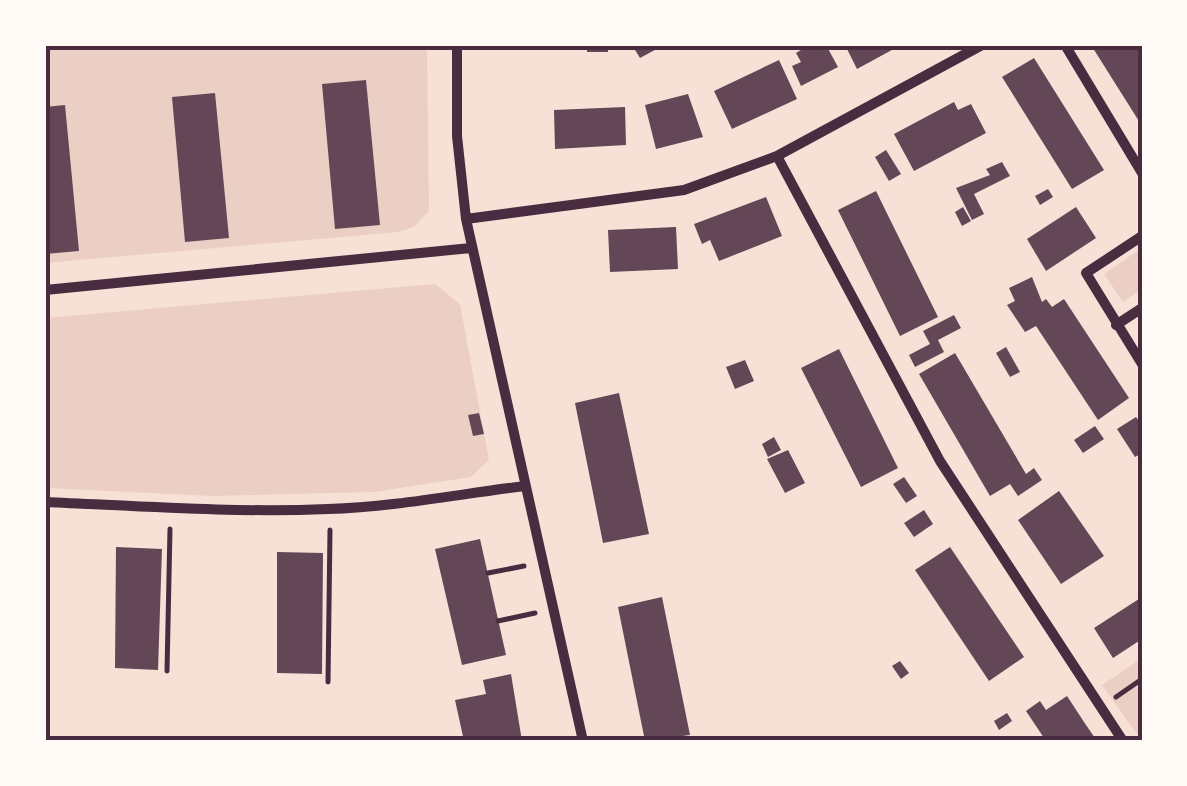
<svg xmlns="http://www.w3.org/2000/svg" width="1187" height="786" viewBox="0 0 1187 786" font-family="Inter,sans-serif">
<rect width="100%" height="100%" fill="#f7e1d7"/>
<path fill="#ebcfc5" d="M45,45H427L429,211L414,227L398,232L45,263Z
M1142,248V289L1123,302L1104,274Z
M435,284L460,304L489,460L471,477L374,492L212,496L45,488V318Z
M1142,658V741L1102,685Z"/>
<path fill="#644757" d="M587,45H608V52H587Z
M632,45H664L640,58Z
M809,45H826L838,67L801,86L792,66L801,62L796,53Z
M845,45H901L857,69Z
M1091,45H1135L1142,56V126Z
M1034,58L1104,170L1072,189L1002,77Z
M779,60L797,99L732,129L714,91Z
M366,80L380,225L335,229L322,84Z
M215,93L229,238L185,242L172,97Z
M688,94L703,137L656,149L645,105Z
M954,102L958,110L971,104L986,133L914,171L894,134Z
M65,105L79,251L45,254V107Z
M625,107L626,145L555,149L554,110Z
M886,150L901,174L889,181L875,157Z
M1002,162L1010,176L974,194L984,214L972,220L956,188L990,175L986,169Z
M1048,189L1053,197L1040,205L1035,196Z
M876,191L938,317L900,336L838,210Z
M766,197L782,236L719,261L710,240L702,244L694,224Z
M963,207L971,221L962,226L955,212Z
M1076,207L1096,238L1046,271L1027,239Z
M676,227L678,269L610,272L608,230Z
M1032,277L1042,302L1046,299L1052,307L1064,299L1129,398L1098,420L1036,326L1025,332L1007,305L1015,301L1009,288Z
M954,315L961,328L938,340L944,352L915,367L909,355L930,344L923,331Z
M1006,347L1020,372L1010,377L996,353Z
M839,349L898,468L861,487L801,368Z
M955,353L1026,474L1034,468L1042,480L1018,496L1010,484L990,496L919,374Z
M745,360L754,381L735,389L726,367Z
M619,393L649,534L603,543L575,403Z
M479,413L484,434L473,436L468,415Z
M1136,417L1142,425V453L1135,457L1117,429Z
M1095,426L1104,439L1083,453L1074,440Z
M774,437L781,450L768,457L762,444Z
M788,450L805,483L785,493L767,459Z
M904,477L917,496L906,503L893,484Z
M1059,491L1104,556L1061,584L1018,520Z
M924,510L933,524L914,537L904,523Z
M480,539L506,655L462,665L435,549Z
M116,547L162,549L158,670L115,668Z
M950,547L1024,657L989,681L915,570Z
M277,552L323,553L322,674L277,673Z
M662,597L690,735L645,741L618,607Z
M1142,597V639L1113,658L1094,628Z
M900,661L909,673L901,679L892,666Z
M511,674L522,741H464L455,700L486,694L483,680Z
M1067,696L1084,722L1097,741H1046L1026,711L1040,701L1046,710Z
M1007,713L1012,721L999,730L994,721Z"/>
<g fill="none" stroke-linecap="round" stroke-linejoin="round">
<path stroke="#4a2c40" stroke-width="5" d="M488,573L524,566
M498,621L535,613
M167,671L170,529
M328,682L330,530
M1116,697L1142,679"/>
<path stroke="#4a2c40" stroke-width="10" d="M457,45V136L466,219L583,741
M1065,45L1142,173
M777,156L940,461L1123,741
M466,219L684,190L777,156L982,45
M1142,236L1086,273L1142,364
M45,290L471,248
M1116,325L1142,308
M45,502C139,506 233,513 328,509C394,507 459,494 525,486"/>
</g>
<rect width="1187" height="786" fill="none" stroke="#fffaf5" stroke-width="95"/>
<rect x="48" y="48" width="1092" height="690" fill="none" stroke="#4a2c40" stroke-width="4"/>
</svg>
